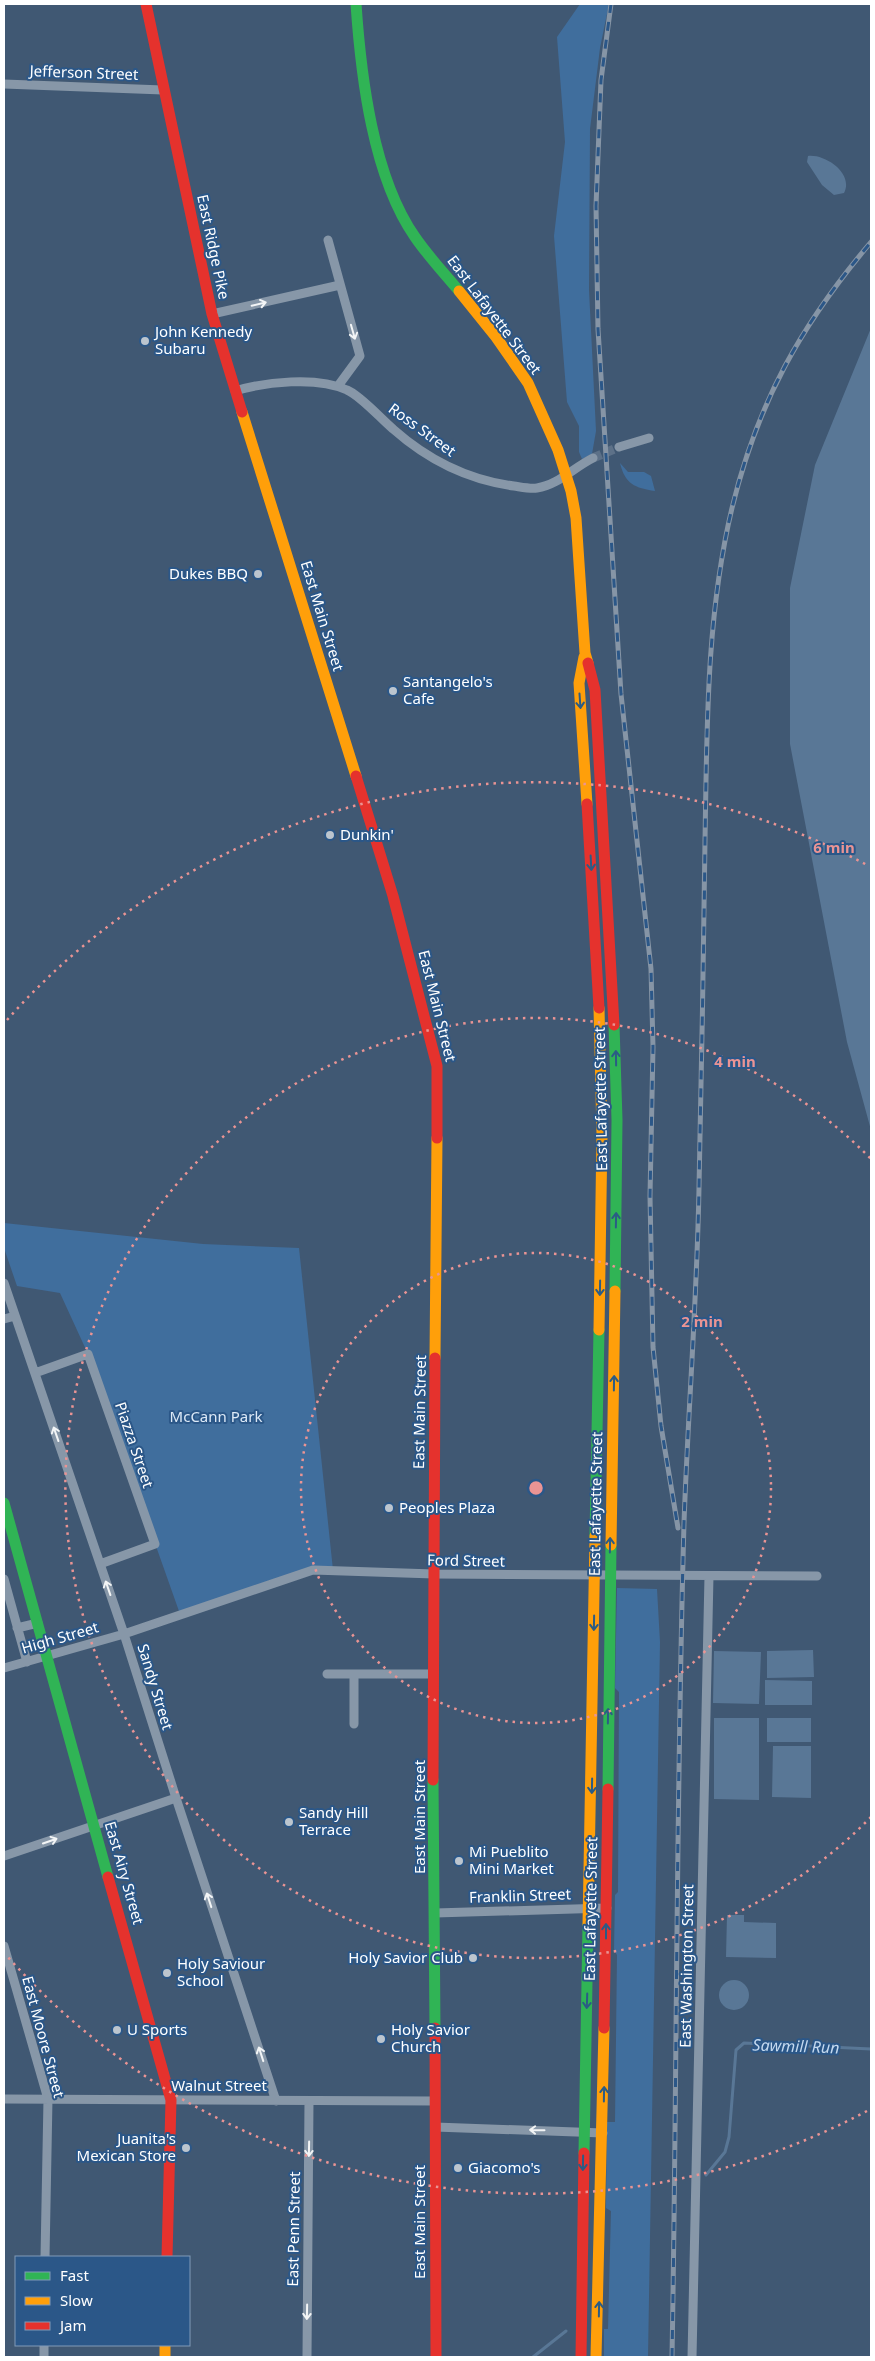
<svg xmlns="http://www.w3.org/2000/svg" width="875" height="2361" viewBox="0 0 875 2361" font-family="'Noto Sans',sans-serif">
<rect width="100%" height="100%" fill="#405873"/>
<path fill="#406e9d" d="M580,4H609L600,48L590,129L589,290L596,431L592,454L582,459L579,452V426L567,402L554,236L565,142L557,37Z
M620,463L628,472H644L651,476L655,491C635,488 625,484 620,463Z
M4,1223L203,1244L299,1248L333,1570H313L180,1614L88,1354L60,1293L17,1286L4,1248Z
M617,1588L657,1589L660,1642L648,2357H604V2329H608L611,2211L606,2208L607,2122H615L617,1955L614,1950L615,1895L618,1892L619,1692L615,1688Z"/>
<path fill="#597796" d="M808,156C826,154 854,174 844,193L834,195L822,185L807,162Z
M871,328V1130L847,1042L790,744V588L815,465Z
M813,1650L814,1677L767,1678V1651Z
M714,1651L761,1652L759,1704L713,1703Z
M765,1680L812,1681V1705H765Z
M714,1718H759V1800L714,1799Z
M767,1718H811V1742H767Z
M773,1746H811V1798L772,1797Z
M727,1915H744V1922L776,1923V1958L726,1957Z
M719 1995a15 15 0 1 1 30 0a15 15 0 1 1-30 0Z"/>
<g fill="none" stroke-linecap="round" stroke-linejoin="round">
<path stroke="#597796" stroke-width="3" d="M706,2175L725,2152L729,2137L736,2050L744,2043L871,2049
M533,2357L566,2331"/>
<path stroke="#5d7188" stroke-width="9" stroke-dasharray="9 4.5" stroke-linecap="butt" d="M593,458L619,447"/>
<path stroke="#8797a8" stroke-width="9" d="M4,84L163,90
M328,240L360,356L338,386
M212,314L340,285
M235,391C265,382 317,376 347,390C361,396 380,418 393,429C428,460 468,480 514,486C521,487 530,489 537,488C558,485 573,468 593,458
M619,447L649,438
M4,1283L124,1634L176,1798L276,2101
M4,1319L15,1316
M35,1373L88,1354L155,1544L100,1564
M4,1579L27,1662
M17,1628L38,1623
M4,1668L124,1634L313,1570L434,1574L817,1576
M327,1674H433
M354,1674V1724
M4,1856L176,1798
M435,1913L607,1908
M4,1946L48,2099L45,2257
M4,2099L435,2101
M435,2127L603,2133
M44,2357V2345
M307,2357L309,2101
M692,2357L709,1576"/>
<path stroke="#30b455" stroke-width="11" d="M356,4C361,77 373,177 415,237C428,256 444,273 459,291
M614,1025L617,1120L615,1291
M4,1503L108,1877
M595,1536L599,1330
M433,1780L435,2028
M608,1789L611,1545
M584,2153L588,1925"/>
<path stroke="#ff9f0a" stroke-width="11" d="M459,291L496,337L528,383L558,450L571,491L576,518L585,653L588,663
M242,412L356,776
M584,657L579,683L587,804
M599,1330L602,1134L599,1008
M435,1358L437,1138
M611,1545L615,1291
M588,1925L595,1536
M165,2345V2357
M596,2357L604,2028"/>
<path stroke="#e5322d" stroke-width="11" d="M146,4L212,314L242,412
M588,663L595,690L614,1025
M356,776L393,896L437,1066V1138
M587,804L599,1008
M433,1780L435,1358
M108,1877L171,2100L167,2257
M435,2028L436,2357
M604,2028L608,1789
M581,2357L584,2153"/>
<defs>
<path id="rail" d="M611,4L601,80L596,206L598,329L621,694L651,969L653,1047L650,1196L653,1347L661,1426L678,1528
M672,2357C677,2079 676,1801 684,1523C688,1411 697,1300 699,1188C701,1072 704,957 705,841C707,729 706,617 732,508C758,401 801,325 871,242"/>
</defs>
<use href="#rail" stroke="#8695a6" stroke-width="5"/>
<use href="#rail" stroke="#2b5788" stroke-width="3" stroke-dasharray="9" stroke-linecap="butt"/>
</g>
<defs><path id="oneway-shaft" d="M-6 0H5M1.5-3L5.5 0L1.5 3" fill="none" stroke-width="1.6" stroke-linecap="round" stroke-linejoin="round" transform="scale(1.25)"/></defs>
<g stroke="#f3f5f6">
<use href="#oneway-shaft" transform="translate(259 304) rotate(-13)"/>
<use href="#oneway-shaft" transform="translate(353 332) rotate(74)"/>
<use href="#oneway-shaft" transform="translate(56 1434) rotate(-109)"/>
<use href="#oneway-shaft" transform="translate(108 1588) rotate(-109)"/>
<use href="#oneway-shaft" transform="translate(50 1841) rotate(-19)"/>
<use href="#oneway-shaft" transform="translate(209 1900) rotate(-108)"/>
<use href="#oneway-shaft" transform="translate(261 2054) rotate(-108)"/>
<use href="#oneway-shaft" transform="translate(537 2130) rotate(-179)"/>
<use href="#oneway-shaft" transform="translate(309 2149) rotate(91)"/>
<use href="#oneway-shaft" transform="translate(307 2312) rotate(91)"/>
</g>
<g stroke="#2b5c85">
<use href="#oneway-shaft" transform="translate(580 701) rotate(86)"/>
<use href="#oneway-shaft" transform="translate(591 863) rotate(87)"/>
<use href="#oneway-shaft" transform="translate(616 1058) rotate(-91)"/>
<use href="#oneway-shaft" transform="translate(616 1220) rotate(-89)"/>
<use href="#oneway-shaft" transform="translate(600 1288) rotate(91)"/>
<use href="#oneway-shaft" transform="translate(614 1383) rotate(-89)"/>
<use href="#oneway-shaft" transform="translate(610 1545) rotate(-89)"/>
<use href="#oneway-shaft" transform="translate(594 1623) rotate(91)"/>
<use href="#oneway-shaft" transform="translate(608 1716) rotate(-89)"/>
<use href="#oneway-shaft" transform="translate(592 1786) rotate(91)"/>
<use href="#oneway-shaft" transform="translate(606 1931) rotate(-90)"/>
<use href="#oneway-shaft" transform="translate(587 2001) rotate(92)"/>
<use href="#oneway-shaft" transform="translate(604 2094) rotate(-89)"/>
<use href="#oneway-shaft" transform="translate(583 2163) rotate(91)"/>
<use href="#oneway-shaft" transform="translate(599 2309) rotate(-89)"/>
</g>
<g fill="none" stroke="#ea9494" stroke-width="2.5" stroke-dasharray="2.5 5">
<circle cx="536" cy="1488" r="235"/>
<path d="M871 1817A470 470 0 1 1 871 1159"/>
<path d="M867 2111A706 706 0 0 1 7 1956M7 1020A706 706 0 0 1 867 865"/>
</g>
<g fill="#bcc5ce" stroke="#2b5788" stroke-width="2">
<circle cx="145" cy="341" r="5"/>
<circle cx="258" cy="574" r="5"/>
<circle cx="393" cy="691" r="5"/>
<circle cx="330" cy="835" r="5"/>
<circle cx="389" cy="1508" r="5"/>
<circle cx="289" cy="1822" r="5"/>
<circle cx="459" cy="1861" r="5"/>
<circle cx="473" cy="1958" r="5"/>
<circle cx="167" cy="1973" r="5"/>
<circle cx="117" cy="2030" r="5"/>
<circle cx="381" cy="2039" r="5"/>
<circle cx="186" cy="2148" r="5"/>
<circle cx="458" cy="2168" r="5"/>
</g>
<g text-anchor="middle" stroke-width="4" stroke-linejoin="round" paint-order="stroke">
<g font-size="15" fill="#fff" stroke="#2b5788">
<text transform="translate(84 73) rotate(2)" y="5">Jefferson Street</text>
<text transform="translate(213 247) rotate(78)" y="5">East Ridge Pike</text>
<text transform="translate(494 315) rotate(53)" y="5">East Lafayette Street</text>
<text transform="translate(422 430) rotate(36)" y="5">Ross Street</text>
<text transform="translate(322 616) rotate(73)" y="5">East Main Street</text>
<text transform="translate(437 1006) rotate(76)" y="5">East Main Street</text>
<text transform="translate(601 1099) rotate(-91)" y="5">East Lafayette Street</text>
<text transform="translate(420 1412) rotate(-89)" y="5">East Main Street</text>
<text transform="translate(134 1445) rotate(71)" y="5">Piazza Street</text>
<text transform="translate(596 1504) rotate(-89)" y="5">East Lafayette Street</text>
<text transform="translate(466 1561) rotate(1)" y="5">Ford Street</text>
<text transform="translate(60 1638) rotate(-16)" y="5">High Street</text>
<text transform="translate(155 1687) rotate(73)" y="5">Sandy Street</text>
<text transform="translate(420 1817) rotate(-90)" y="5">East Main Street</text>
<text transform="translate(124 1873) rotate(74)" y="5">East Airy Street</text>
<text transform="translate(520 1896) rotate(-2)" y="5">Franklin Street</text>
<text transform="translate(591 1909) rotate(-89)" y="5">East Lafayette Street</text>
<text transform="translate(687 1966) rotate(-89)" y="5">East Washington Street</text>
<text transform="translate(43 2037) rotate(75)" y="5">East Moore Street</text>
<text x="219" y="2091">Walnut Street</text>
<text transform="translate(420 2222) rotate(-90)" y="5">East Main Street</text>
<text transform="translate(294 2229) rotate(-89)" y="5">East Penn Street</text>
</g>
<g font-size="15" fill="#fff" stroke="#2b5788" text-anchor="start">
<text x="155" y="337">John Kennedy<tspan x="155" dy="17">Subaru</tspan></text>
<text x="248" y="579" text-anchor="end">Dukes BBQ</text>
<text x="403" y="687">Santangelo's<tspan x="403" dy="17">Cafe</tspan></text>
<text x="340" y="840">Dunkin'</text>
<text x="399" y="1513">Peoples Plaza</text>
<text x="299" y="1818">Sandy Hill<tspan x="299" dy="17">Terrace</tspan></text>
<text x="469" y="1857">Mi Pueblito<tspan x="469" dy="17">Mini Market</tspan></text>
<text x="463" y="1963" text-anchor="end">Holy Savior Club</text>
<text x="177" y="1969">Holy Saviour<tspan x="177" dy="17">School</tspan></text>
<text x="127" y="2035">U Sports</text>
<text x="391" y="2035">Holy Savior<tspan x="391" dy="17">Church</tspan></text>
<text x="176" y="2144" text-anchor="end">Juanita's<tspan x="176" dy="17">Mexican Store</tspan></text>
<text x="468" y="2173">Giacomo's</text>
</g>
<g font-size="15" fill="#dce9f7" stroke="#2b5788">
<text x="216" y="1422">McCann Park</text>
</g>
<g font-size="16" font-style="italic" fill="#c4d9ef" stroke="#2b5788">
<text transform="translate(796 2046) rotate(2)" y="6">Sawmill Run</text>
</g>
</g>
<circle cx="536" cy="1488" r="8" fill="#ea9494" stroke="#2b5788" stroke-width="2.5"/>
<g font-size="15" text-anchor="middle" font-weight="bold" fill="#ea9494" stroke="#2b5788" stroke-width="4" stroke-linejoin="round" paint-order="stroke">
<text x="834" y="853">6 min</text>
<text x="735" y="1067">4 min</text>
<text x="702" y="1327">2 min</text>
</g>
<rect width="875" height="2361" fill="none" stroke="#ffffff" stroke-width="10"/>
<rect x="15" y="2256" width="175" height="90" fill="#2b5788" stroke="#809ab8"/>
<rect x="25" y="2272" width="25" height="8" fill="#30b455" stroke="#809ab8"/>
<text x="60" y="2281" font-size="15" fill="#ffffff">Fast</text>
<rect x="25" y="2297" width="25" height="8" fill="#ff9f0a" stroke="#809ab8"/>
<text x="60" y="2306" font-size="15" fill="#ffffff">Slow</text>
<rect x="25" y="2322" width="25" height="8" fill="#e5322d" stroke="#809ab8"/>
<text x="60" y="2331" font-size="15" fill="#ffffff">Jam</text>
</svg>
